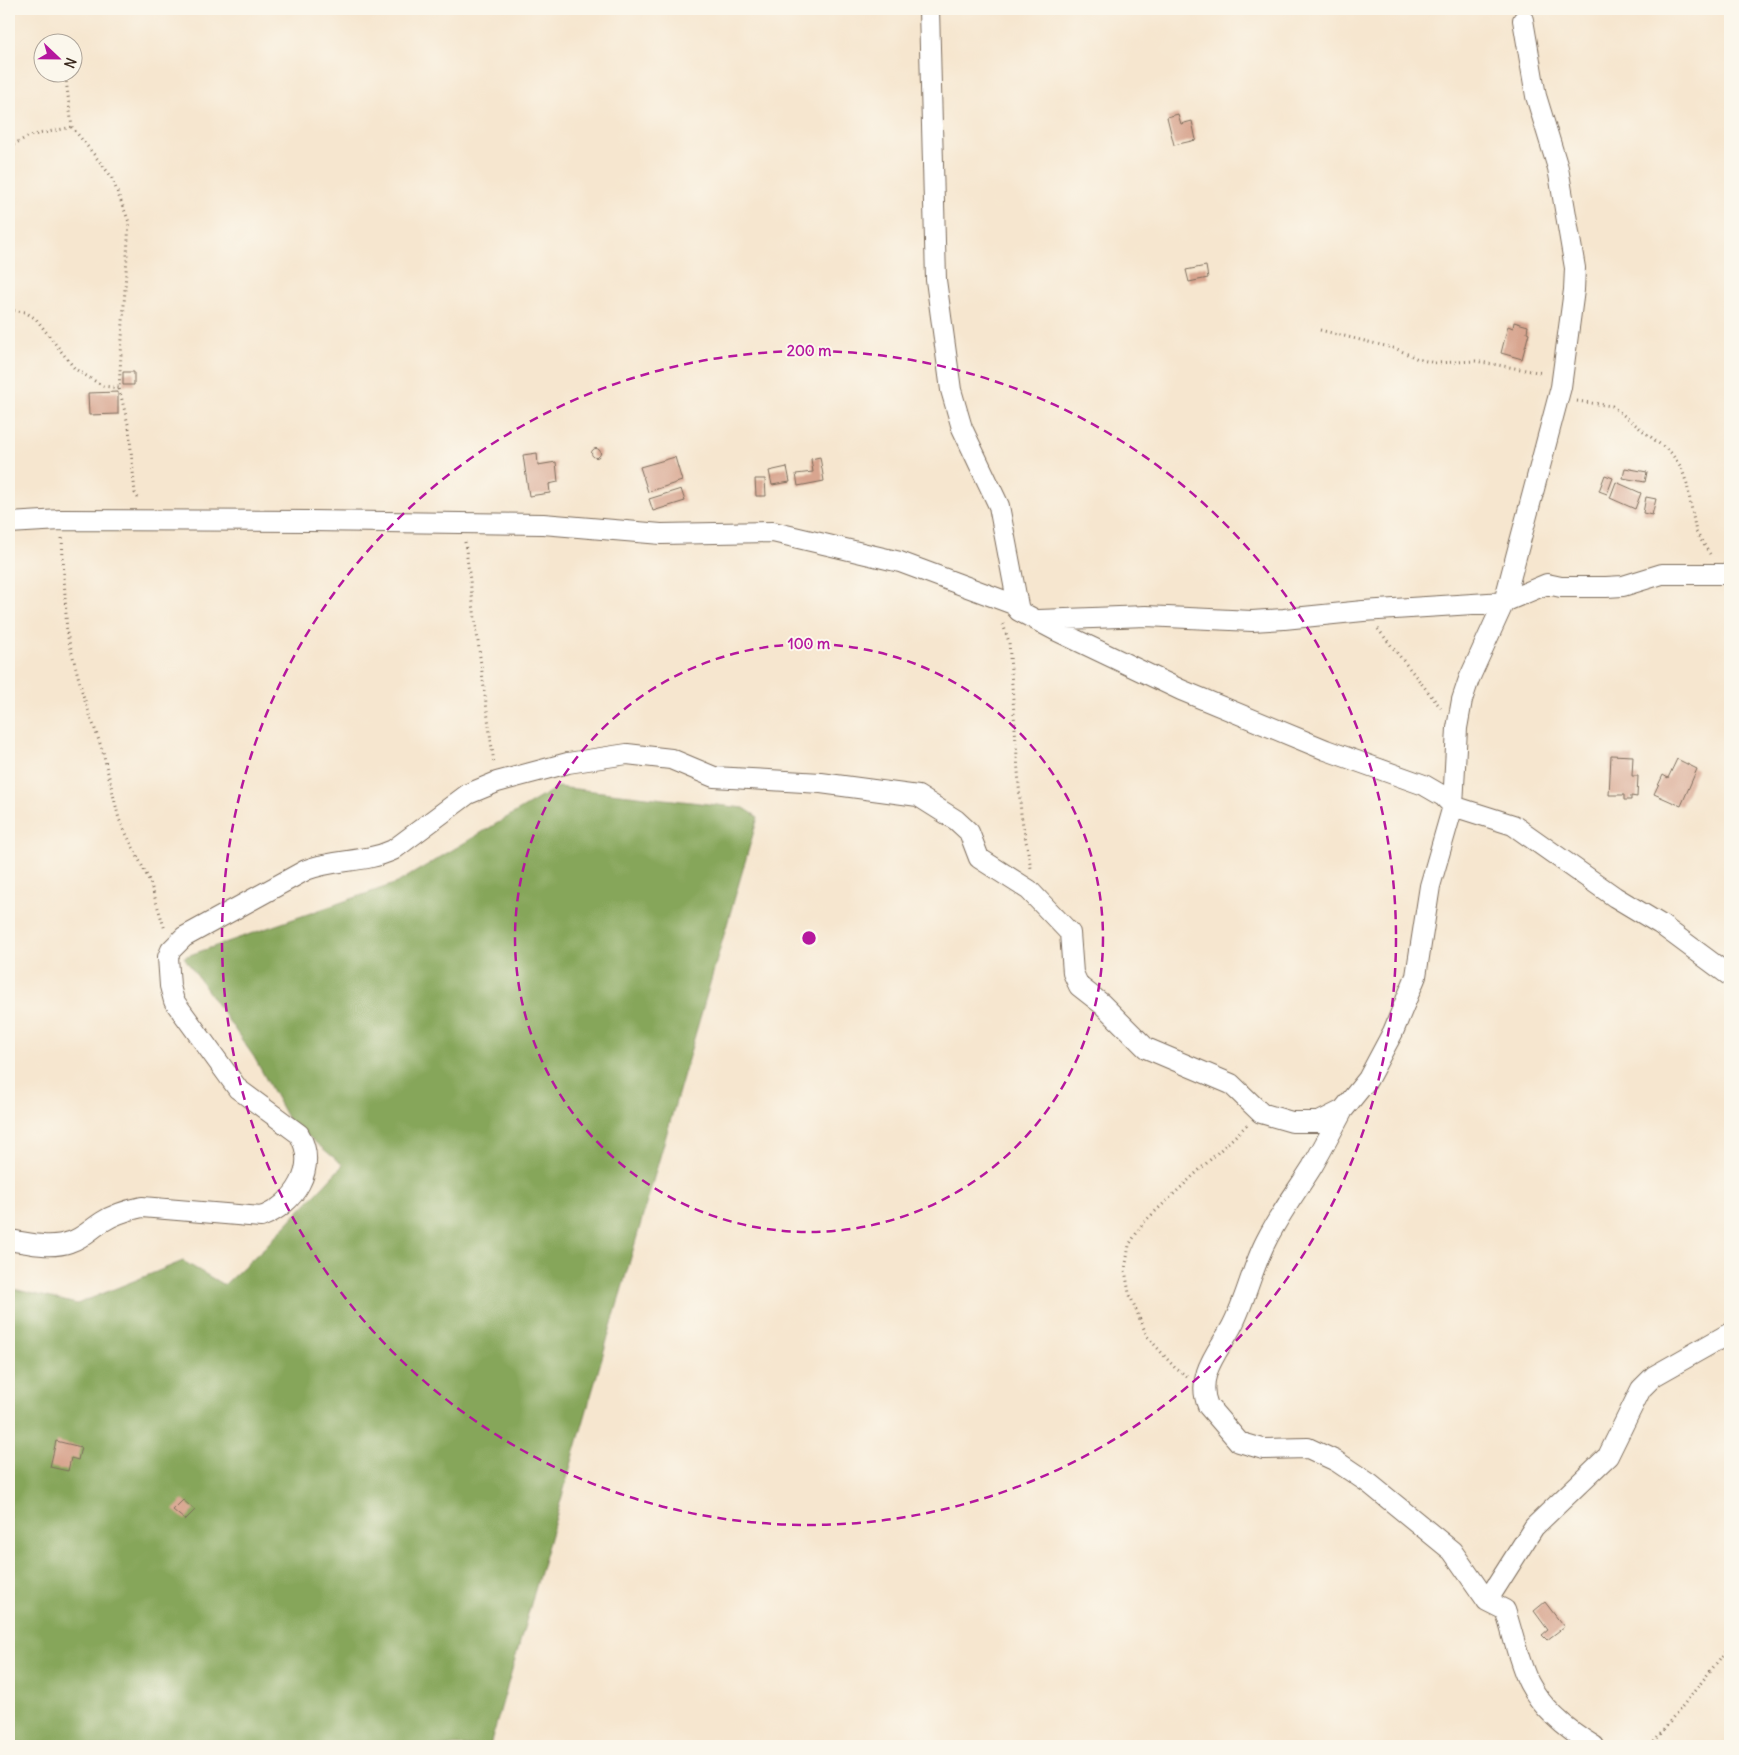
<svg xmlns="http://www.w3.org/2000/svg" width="1739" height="1755" viewBox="0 0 1739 1755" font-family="Delius,sans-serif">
<rect width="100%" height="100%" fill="#fbf7ec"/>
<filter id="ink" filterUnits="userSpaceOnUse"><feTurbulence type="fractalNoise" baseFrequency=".02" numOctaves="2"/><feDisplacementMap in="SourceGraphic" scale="10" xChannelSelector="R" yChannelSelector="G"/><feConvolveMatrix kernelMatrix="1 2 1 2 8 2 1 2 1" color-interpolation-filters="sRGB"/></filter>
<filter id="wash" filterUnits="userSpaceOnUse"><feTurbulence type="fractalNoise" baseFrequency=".0096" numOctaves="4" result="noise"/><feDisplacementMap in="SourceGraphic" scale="20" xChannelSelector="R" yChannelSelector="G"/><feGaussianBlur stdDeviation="1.12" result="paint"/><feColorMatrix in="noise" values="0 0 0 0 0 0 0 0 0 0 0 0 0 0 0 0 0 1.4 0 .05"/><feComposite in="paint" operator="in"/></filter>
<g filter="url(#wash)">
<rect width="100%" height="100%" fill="#f6e6cf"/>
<path fill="#86a65a" stroke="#60683c" d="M558,787L744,808L758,817L490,1746H9V1288L77,1304L183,1261L224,1285L264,1248L343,1165L289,1121L254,1057L184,957L397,883Z"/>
<g id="blocks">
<path fill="#d8a58f" d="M1178,114L1181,124L1192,121L1196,140L1174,145L1167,117Z
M1206,266L1208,278L1189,282L1186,270Z
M1514,322L1528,326L1527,332L1529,333L1522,359L1501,353L1508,326L1513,328Z
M123,372H134V385H123Z
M118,392V414L89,415L88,393Z
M591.5 453a4.5 4.5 0 1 1 9 0a4.5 4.5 0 1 1-9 0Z
M537,453L538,465L556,462L558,482L549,484L550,493L529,496L523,455Z
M675,457L682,481L648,492L640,467Z
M820,457L824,481L798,486L796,474L813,472L811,459Z
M787,467L790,482L772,485L769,471Z
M1625,468L1647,472L1645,482L1623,478Z
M1605,475L1613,478L1607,494L1599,491Z
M755,479H765L766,496H756Z
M1616,482L1641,493L1635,509L1610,498Z
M681,489L685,501L653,511L649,499Z
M1646,497L1656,499L1652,515L1643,513Z
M1611,755L1633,756L1632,776H1638L1637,797L1631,796V800H1624V795H1609Z
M1677,759L1697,769L1681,806L1654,794L1663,775L1668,778Z
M56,1441L81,1447L78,1460L71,1458L68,1471L50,1467Z
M183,1500L195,1510L185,1520L173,1510Z
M1545,1602L1564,1627L1547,1640L1542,1635L1548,1630L1534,1611Z"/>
</g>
</g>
<g filter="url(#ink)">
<use href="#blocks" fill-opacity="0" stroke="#7c6c5c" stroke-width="1"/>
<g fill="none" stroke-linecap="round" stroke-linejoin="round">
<defs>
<path id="minor" d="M929,9L936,280L951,390L962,428L999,506L1019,611
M9,523L61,520L310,521L543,524L661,534L773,532L900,562L1013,604L1019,611L1055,630L1181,690L1326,750L1424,785L1443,796L1453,806L1513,825L1615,897L1660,924L1730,976
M1039,620L1146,616L1252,621L1284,619L1363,611L1504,602L1547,584L1561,587H1606L1623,586L1662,574H1730
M1343,1110C1333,1129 1323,1148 1312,1167C1297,1191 1279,1215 1266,1241C1252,1268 1246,1299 1232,1326C1219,1351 1195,1375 1208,1406L1239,1442L1263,1449L1308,1448L1336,1461L1370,1484L1452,1551L1487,1601L1505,1610C1513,1633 1518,1661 1529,1683C1543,1710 1569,1731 1594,1746
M9,1240C29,1243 50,1249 70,1242C83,1238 91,1229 102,1222C114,1214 128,1210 142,1207L261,1217C294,1205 319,1168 299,1134L238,1089L174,1001L170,986L168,957L171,950L184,937L306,870C334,859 365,863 393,850L468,794L497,782L568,763L627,754L671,759L714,777L821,783L918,796L956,820L969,832L979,858L1029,890L1070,933L1073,973L1079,986L1102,1004L1146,1048L1231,1084L1261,1113L1292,1122H1319L1343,1110L1368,1079L1393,1032L1416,976L1430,886L1453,806L1457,728L1462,700L1469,679L1504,602L1561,387L1574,290L1575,268L1558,168L1536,96L1523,20
M1487,1601L1534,1527L1608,1456L1641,1389L1654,1376L1730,1333"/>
</defs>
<use href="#minor" stroke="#7c6c5c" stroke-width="22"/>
<path stroke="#7c6c5c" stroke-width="3" stroke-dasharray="1 4" stroke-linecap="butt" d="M65,72L72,127L111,176L129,222L119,388L129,428L135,493L140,501
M9,147L29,136L72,127
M9,310L25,312L36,319L75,369L103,386L119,388
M1320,330L1397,349L1418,359L1435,363L1475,361L1543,373
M1577,401L1612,406L1671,453L1681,467L1687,484L1696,532L1710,554
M62,538L67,634L83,695L103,752L119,819L150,882L165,930
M465,542L494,764
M1003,624L1009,642L1021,814L1031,868
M1378,629L1441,708
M1187,1376L1175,1368L1147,1336L1129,1293L1125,1270L1129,1245L1143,1223L1247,1125
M1651,1746L1730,1646"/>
<use href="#minor" stroke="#fff" stroke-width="20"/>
</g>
</g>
<g fill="none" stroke="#b5179e" stroke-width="2.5" stroke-dasharray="9 6">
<circle cx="809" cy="938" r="294"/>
<circle cx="809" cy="938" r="587"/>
</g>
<circle cx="809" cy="938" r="8" fill="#b5179e" stroke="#fbf7ec" stroke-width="2.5"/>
<g font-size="15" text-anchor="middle" font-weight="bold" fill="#b5179e" stroke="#fbf7ec" stroke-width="4" stroke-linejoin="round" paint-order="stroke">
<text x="809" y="356">200 m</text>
<text x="809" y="649">100 m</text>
</g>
<rect width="1739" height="1755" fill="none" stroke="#fbf7ec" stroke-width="30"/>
<g transform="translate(58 58) rotate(112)"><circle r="24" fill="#fbf7ec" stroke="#aea59a"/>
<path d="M0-4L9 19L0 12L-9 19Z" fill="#b5179e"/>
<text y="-8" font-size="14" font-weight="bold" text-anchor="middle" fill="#3b2a1e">N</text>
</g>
</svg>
